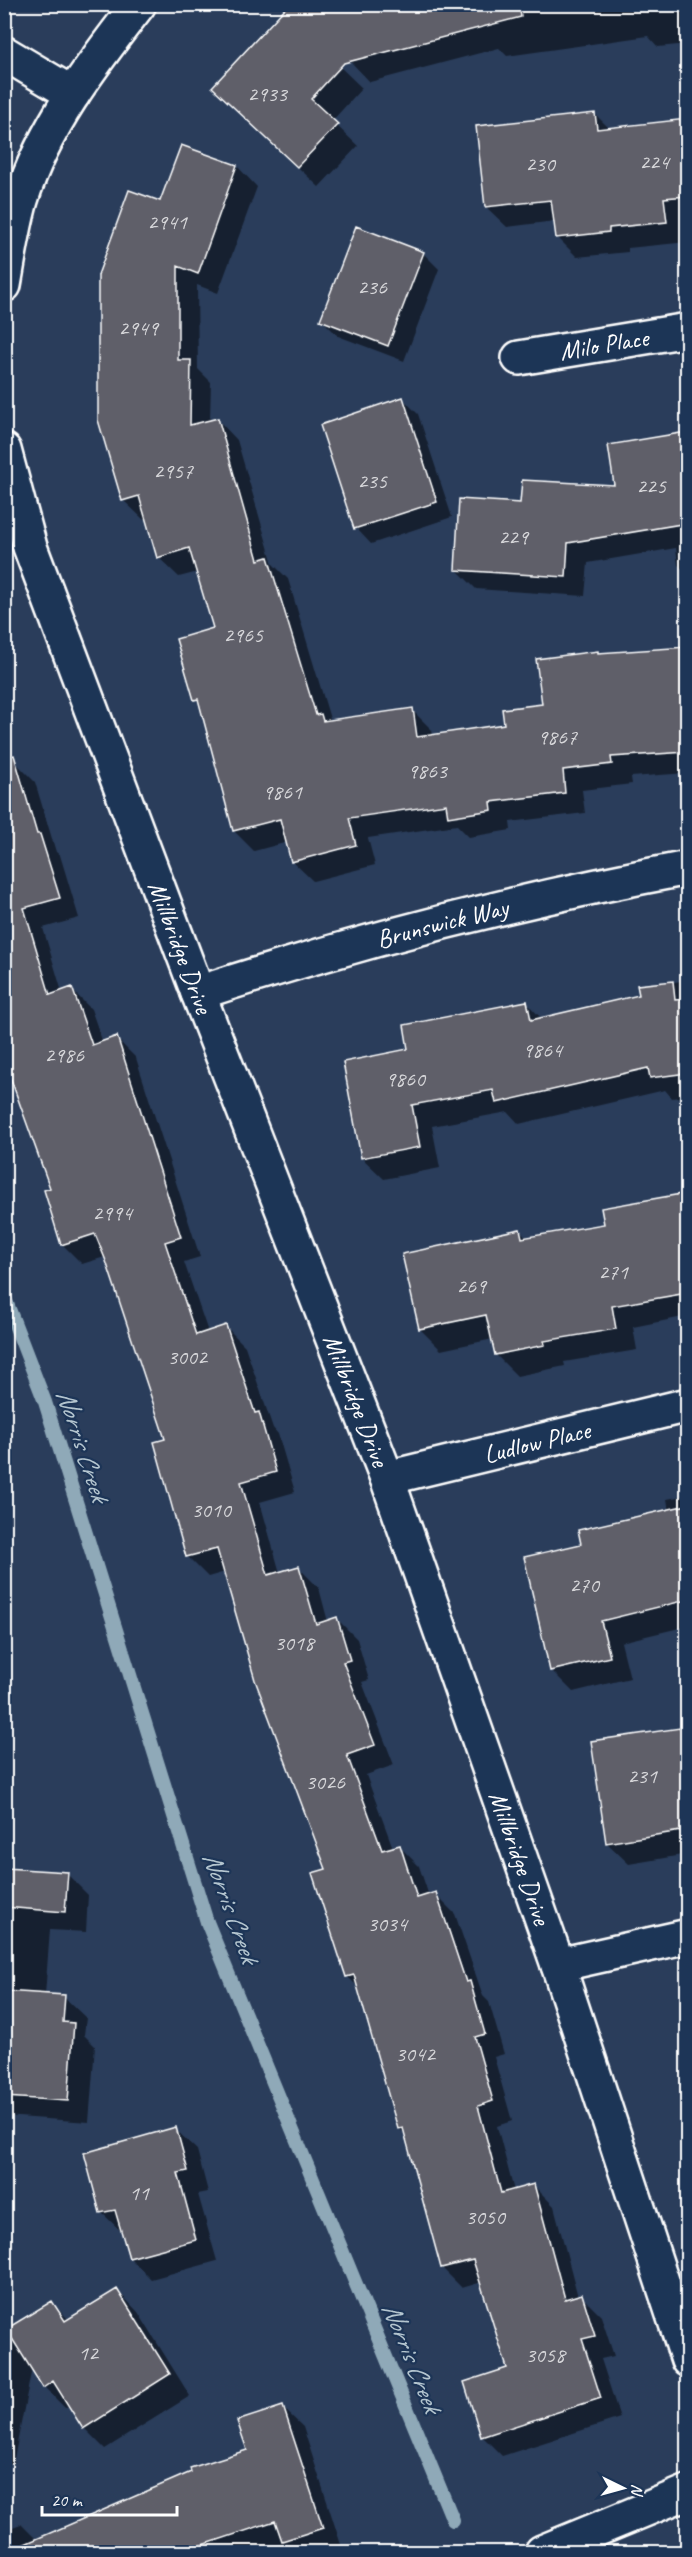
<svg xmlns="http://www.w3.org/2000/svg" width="692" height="2557" viewBox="0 0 692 2557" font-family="Caveat,sans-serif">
<rect width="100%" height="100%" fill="#2a3d5b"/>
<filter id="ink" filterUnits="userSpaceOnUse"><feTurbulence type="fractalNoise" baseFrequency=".0167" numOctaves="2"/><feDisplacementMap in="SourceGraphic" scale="12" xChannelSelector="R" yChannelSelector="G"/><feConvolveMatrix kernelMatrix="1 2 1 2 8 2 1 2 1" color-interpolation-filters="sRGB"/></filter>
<g filter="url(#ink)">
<path fill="#0007" d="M335,4H688V44L658,47L648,36L507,56L499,48L370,82L350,61Z
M283,12L362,88L332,121L358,146L319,187L235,108Z
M595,114L610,129L688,120V242L628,248V252L577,257L557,237L555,221L507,227L486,207Z
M182,147L237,166L257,187L218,293L197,285L198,369L211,382L210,421L217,419L237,440L273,564L288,579L331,722L412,710L432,730L433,736L506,725L544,705L599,655L688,649V773L631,777L632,784L582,790L585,813L510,822L511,830L469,837L457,825L368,838L375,865L313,881L292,861L288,842L254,851L234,831L201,705L196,699L215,629L198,572L179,577L158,557L147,519L144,520L123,500L161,203Z
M423,253L439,269L404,361L338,336L322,320Z
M402,398L418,414L452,517L371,544L356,528Z
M688,434V574L678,565L676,548L588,563L585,596L476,589L456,569L522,505L616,487L609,446Z
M15,762L35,782L56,852L60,855L79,918L43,928L62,992L71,989L91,1009L103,1043L116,1038L136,1058L200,1257L184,1262L208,1332L225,1326L245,1346L273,1428L278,1434L295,1492L260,1502L280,1573L299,1568L319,1588L328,1622L337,1619L357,1639L369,1680L362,1682L394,1765L366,1775L393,1848L399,1846L419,1866L429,1896L435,1894L455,1914L483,1996L489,2002L504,2054L494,2057L512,2121L497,2126L514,2191L534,2186L554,2206L578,2297L581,2296L601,2316L614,2356L601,2359L620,2418L502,2456L482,2436L508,2369L482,2282L462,2288L442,2268L407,2136L399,2128L359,1988L347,1976L328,1870L225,1572L208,1577L188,1557L156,1443L167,1440L105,1257L82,1264L62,1244L52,1189L4,1055Z
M688,980V1096L672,1098L665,1090L519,1124L508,1112L432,1126L440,1168L384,1179L362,1158L410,1050L526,1002L542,1019L640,997L639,987Z
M688,1191V1316L633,1327L637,1350L564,1362L565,1366L517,1376L496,1355L493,1339L441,1350L420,1329L520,1230L528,1239L605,1226L684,1195V1192Z
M688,1495V1626L621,1642L630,1678L573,1692L552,1671L583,1545L669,1511L667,1499Z
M4,1676L9,1689L4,1691Z
M688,1728V1854L629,1864L607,1843L593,1743Z
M4,1869L67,1874L88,1895L86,1932L50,1930L45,1995L64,1997L86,2018L84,2035L95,2046L89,2122L4,2116Z
M175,2129L197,2150L208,2192L198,2194L217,2261L151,2279L130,2258L124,2234L102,2213Z
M117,2290L138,2312L190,2396L105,2449L84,2428L70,2405L65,2408L44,2387L32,2368L13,2464L4,2462V2332L52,2303L69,2320Z
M282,2407L303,2427L342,2548L329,2552H295L286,2544L259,2552H4V2530L21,2524L36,2539L248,2451Z"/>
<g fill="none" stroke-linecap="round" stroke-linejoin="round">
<path stroke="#8fa9b8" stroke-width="14" d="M4,1296L45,1402L207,1922L453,2520"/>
</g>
<path fill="#5e5e69" stroke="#fff" stroke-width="1.5" d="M289,4H519L521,17L344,63L311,99L338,124L297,167L212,87Z
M595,113L597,129L687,119V196L664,198L667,222L609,228V232L556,238L551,200L485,207L476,126Z
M181,145L237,165L198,274L178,266V360H191L190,425L218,418L258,560L268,557L316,715L321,714L323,721L413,708L417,737L504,724L502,709L542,704L536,659L598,651V653L687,647V752L611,757L612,764L563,770L565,793L491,802L492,810L448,817L446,804L349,818L356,845L291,862L280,819L233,831L198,699L194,700L176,639L213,628L189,548L157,558L139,496L122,501L98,420V275L129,190L160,201Z
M356,226L424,252L388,346L320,320Z
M403,397L437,502L354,529L320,425Z
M687,432V523L568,543L566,577L455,570L459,499L520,503L522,480L614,485L608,445Z
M14,755L37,834H40L60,898L24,908L50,995L72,987L92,1045L117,1036L181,1237L165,1242L196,1335L226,1325L255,1413L259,1412L276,1472L241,1482L268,1575L299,1566L316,1624L337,1617L350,1660L343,1662L375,1745L347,1755L382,1850L400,1845L417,1898L436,1892L466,1982L470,1981L485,2034L475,2037L493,2101L478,2106L501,2193L534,2184L565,2299L582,2294L595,2336L582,2339L601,2398L481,2437L464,2382L507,2368L473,2260L441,2268L403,2128L398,2129L354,1975L346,1977L312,1873L326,1869L255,1680L217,1549L186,1557L154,1442L165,1439L106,1261L95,1234L61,1245L44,1190L50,1188L4,1060V757Z
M673,981L675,1000L687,999V1073L650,1078L648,1068L496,1103L493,1090L412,1105L420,1147L361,1158L343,1062L408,1049L404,1025L527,1001L531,1020L639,995L637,985Z
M687,1193V1293L612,1306L616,1329L544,1341L545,1345L495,1355L486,1315L419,1329L402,1254L520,1229L522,1238L604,1224L601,1208Z
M687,1505V1600L601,1621L610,1657L550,1671L524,1557L581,1544L578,1530Z
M687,1727V1830L606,1843L591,1741Z
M4,1868L68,1872L65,1912L4,1907Z
M4,1991L65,1995L63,2022L74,2023L68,2101L4,2097Z
M176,2127L188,2171L178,2173L196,2240L129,2258L115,2210L100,2213L84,2153Z
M117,2289L170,2374L83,2429L53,2381L43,2388L6,2329L52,2301L65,2321Z
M283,2406L323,2528L282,2541L275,2521L179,2553H4L191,2472L190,2468L247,2450L237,2421Z"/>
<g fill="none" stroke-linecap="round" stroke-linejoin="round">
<defs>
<g id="street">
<path d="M4,53L73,94"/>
<path d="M4,285C9,257 13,228 21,200C43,128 93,63 139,4"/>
<path id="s1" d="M519,358L688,330"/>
<path id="s2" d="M4,450L30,547L198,993L387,1478L558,1965L688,2360"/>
<path id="s3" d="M198,993C358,941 522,899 688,868"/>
<path id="s4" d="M387,1478L688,1405"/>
<path d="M558,1965L688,1936"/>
</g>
<path id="secondary" d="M542,2552L688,2492"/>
</defs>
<use href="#street" stroke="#fff" stroke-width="38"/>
<use href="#secondary" stroke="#fff" stroke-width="38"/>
<use href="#street" stroke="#1d3557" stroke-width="33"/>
<use href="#secondary" stroke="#1d3557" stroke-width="33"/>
</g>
</g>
<g text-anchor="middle" stroke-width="4.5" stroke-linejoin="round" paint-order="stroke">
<g font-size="22" fill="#d7d7da">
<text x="267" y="101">2933</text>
<text x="654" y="169">224</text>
<text x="540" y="171">230</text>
<text x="167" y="229">2941</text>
<text x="372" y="294">236</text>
<text x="138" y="335">2949</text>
<text x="173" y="478">2957</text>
<text x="372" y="488">235</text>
<text x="651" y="493">225</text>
<text x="513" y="544">229</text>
<text x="243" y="642">2965</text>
<text x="557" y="744">9867</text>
<text x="427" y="778">9863</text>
<text x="282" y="799">9861</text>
<text x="542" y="1057">9864</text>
<text x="64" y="1062">2986</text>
<text x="405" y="1086">9860</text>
<text x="112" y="1220">2994</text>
<text x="613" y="1279">271</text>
<text x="471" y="1293">269</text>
<text x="187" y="1364">3002</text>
<text x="211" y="1517">3010</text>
<text x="584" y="1592">270</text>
<text x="294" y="1650">3018</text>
<text x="642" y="1783">231</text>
<text x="325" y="1789">3026</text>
<text x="387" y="1931">3034</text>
<text x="415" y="2061">3042</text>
<text x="139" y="2200">11</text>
<text x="485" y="2224">3050</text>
<text x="88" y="2360">12</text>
<text x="545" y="2362">3058</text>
</g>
<g font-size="26" fill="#fff" stroke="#1d3557">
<text dy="9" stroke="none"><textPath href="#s1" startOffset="86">Milo Place</textPath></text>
<text dy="9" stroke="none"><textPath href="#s3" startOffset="254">Brunswick Way</textPath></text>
<text dy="9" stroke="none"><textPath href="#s2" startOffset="528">Millbridge Drive</textPath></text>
<text dy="9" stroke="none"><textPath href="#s2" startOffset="1014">Millbridge Drive</textPath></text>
<text dy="9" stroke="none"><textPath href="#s4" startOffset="154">Ludlow Place</textPath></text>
<text dy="9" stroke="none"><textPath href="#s2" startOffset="1500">Millbridge Drive</textPath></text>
</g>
<g font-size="27" font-style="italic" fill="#b4c5cf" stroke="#1d3557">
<text transform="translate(83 1445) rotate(72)" y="9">Norris Creek</text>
<text transform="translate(231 1907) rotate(70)" y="9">Norris Creek</text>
<text transform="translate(412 2357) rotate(68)" y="9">Norris Creek</text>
</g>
</g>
<rect width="692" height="2557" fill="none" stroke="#1d3557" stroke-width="24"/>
<rect x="12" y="12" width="668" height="2533" fill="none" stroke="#fff" stroke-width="2" filter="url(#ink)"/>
<g transform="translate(623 2488) rotate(95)" stroke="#1d3557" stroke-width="4.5" paint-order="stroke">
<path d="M0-4.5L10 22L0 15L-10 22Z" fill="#ffffff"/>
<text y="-9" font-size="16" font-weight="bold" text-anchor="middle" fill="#ffffff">N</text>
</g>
<path d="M42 2506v9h135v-9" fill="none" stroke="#ffffff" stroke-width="3"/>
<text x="51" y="2506" font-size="18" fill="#ffffff" stroke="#1d3557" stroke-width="4.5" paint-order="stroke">20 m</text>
</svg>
